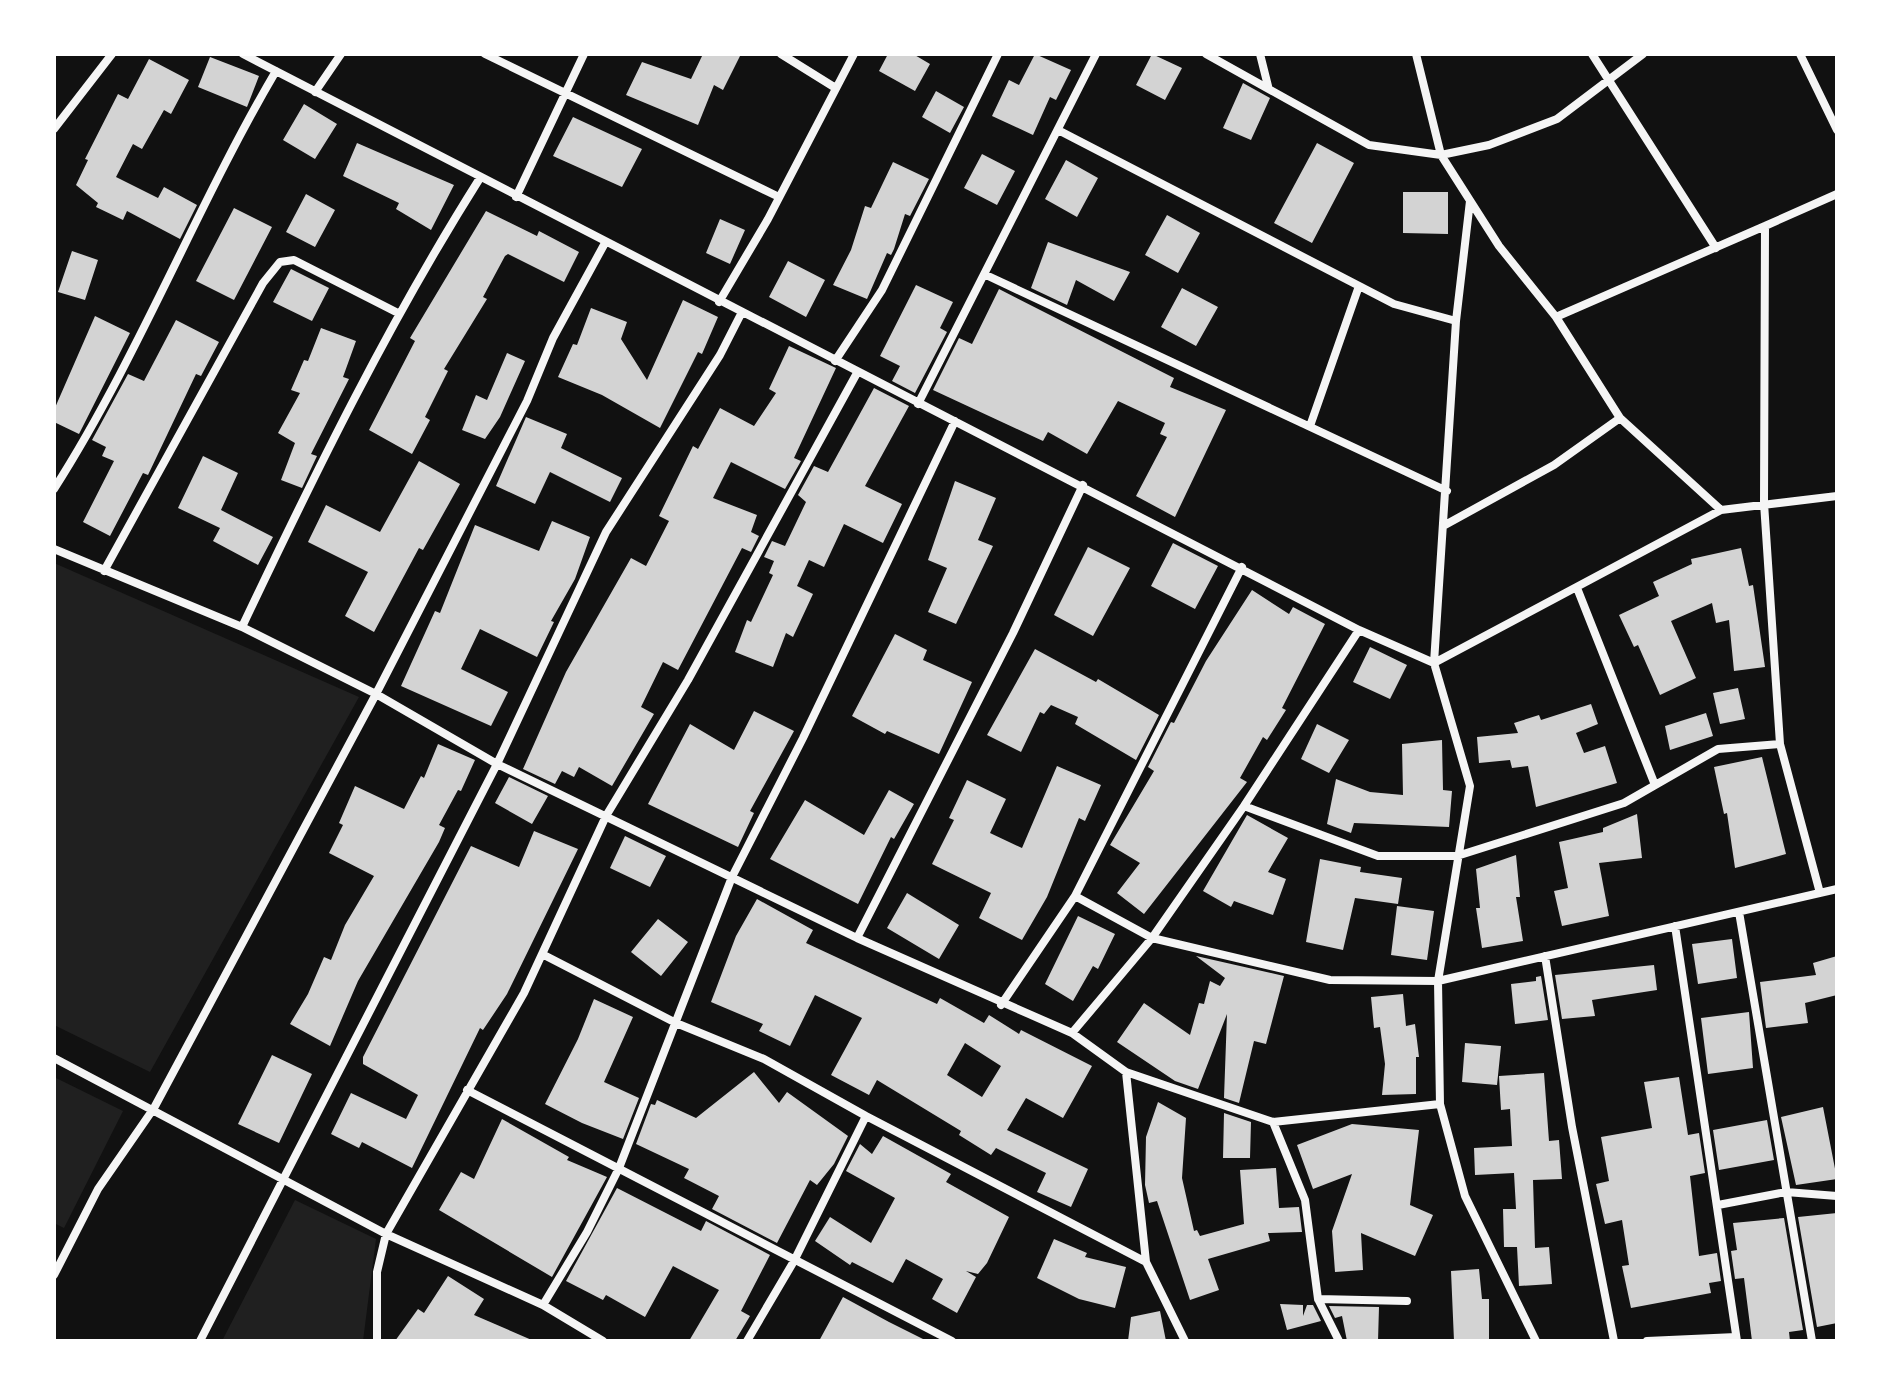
<svg xmlns="http://www.w3.org/2000/svg" width="1891" height="1395" viewBox="0 0 1891 1395" font-family="Ubuntu,sans-serif">
<rect width="100%" height="100%" fill="#111"/>
<path fill="#202020" d="M54,563L359,697L150,1072L54,1025Z
M54,1077L123,1111L64,1228L54,1223Z
M295,1200L376,1239L363,1341H222Z"/>
<path fill="#d3d3d3" fill-rule="evenodd" d="M703,54H741L723,90L714,85L698,125L626,95L642,62L691,79Z
M888,54H913L930,64L915,91L879,71Z
M1035,54L1071,70L1056,100L1050,97L1033,135L992,116L1009,80L1019,85Z
M1152,54L1182,68L1165,100L1136,85Z
M210,57L259,76L247,107L198,87Z
M149,59L189,80L171,114L164,110L142,149L133,144L116,177L158,198L164,187L197,205L180,239L127,211L123,220L96,207L98,203L76,185L88,160L85,159L118,94L128,99Z
M1243,83L1270,98L1251,140L1223,128Z
M936,91L964,107L950,133L922,117Z
M304,104L337,124L315,159L283,140Z
M573,117L642,149L622,187L553,156Z
M357,143L454,185L431,230L396,209L399,203L343,176Z
M1317,143L1354,163L1312,243L1274,223Z
M982,154L1015,171L997,205L964,188Z
M1066,160L1098,178L1077,217L1045,199Z
M893,162L929,179L910,216L905,214L894,249L891,255L887,253L867,299L833,285L851,250L865,206L871,208Z
M1403,192H1448V234L1403,233Z
M306,194L335,210L315,247L286,232Z
M234,208L272,227L234,300L196,281Z
M486,211L537,236L539,231L579,252L564,282L508,254L505,256L483,297L487,299L444,369L448,371L425,417L430,420L412,454L369,430L415,341L410,338Z
M1167,215L1200,233L1178,273L1145,255Z
M720,219L745,230L730,264L706,253Z
M1048,242L1130,272L1114,301L1076,280L1067,305L1031,288Z
M72,251L98,260L85,300L58,292Z
M788,261L825,280L806,317L769,297Z
M291,269L329,288L312,321L273,302Z
M916,285L953,302L940,328L947,332L915,393L892,381L900,366L880,356Z
M1182,288L1218,307L1196,346L1161,327Z
M999,289L1174,378L1170,387L1226,410L1175,517L1136,496L1167,437L1160,434L1165,423L1118,401L1087,454L1048,432L1043,441L933,390L959,338L972,344Z
M683,300L718,317L702,354L698,352L660,428L602,395L558,377L573,344L577,345L591,308L627,322L621,339L647,380Z
M95,316L130,333L79,434L54,422V410Z
M176,320L219,342L201,376L196,374L148,475L143,473L110,536L83,522L114,461L102,456L106,447L92,440L128,374L144,381Z
M321,328L356,341L343,377L349,379L311,454L317,456L302,488L281,480L295,443L278,433L300,393L291,390L304,360L308,361Z
M789,346L836,368L794,458L801,461L785,489L731,462L713,498L757,515L751,532L759,536L751,552L742,548L678,670L663,662L641,707L654,714L612,786L579,767L574,777L562,771L555,784L523,769L566,672L631,558L646,566L669,521L659,516L693,446L698,449L720,408L754,426L776,393L769,389Z
M507,353L525,361L500,417L485,439L462,430L476,395L487,400Z
M874,388L909,406L865,486L902,504L883,543L844,524L824,567L809,560L797,586L813,594L793,637L786,633L773,667L735,652L747,620L751,622L773,575L769,573L774,561L764,557L772,541L785,546L806,502L798,495L814,466L828,472Z
M526,417L567,434L561,448L622,478L610,502L550,472L535,504L496,486Z
M203,456L238,473L221,510L273,537L258,565L213,541L220,528L178,508Z
M419,461L460,484L423,550L419,548L374,632L345,616L368,572L308,542L326,505L380,532Z
M955,481L996,498L978,540L993,546L956,624L928,612L947,568L928,560Z
M552,521L590,537L575,579L551,621L554,622L537,657L480,629L461,669L508,692L491,726L401,686L435,611L440,613L475,525L539,551Z
M1173,543L1218,566L1195,609L1151,586Z
M1088,547L1130,568L1093,636L1054,615Z
M1741,548L1749,586L1753,585L1765,667L1734,671L1729,620L1716,623L1712,603L1671,621L1696,678L1660,695L1638,645L1634,647L1619,615L1659,596L1653,582L1692,564L1691,559Z
M1252,590L1289,614L1293,607L1325,624L1282,708L1286,710L1267,740L1263,737L1240,778L1247,782L1144,914L1117,893L1140,863L1110,845L1154,771L1148,767L1171,722L1174,723L1206,661Z
M895,634L927,650L923,660L972,682L939,754L887,731L885,734L852,716Z
M1370,647L1407,665L1390,699L1353,682Z
M1035,649L1096,682L1098,679L1159,715L1136,760L1075,724L1078,717L1051,705L1044,714L1040,712L1021,752L987,735Z
M1738,688L1745,719L1720,724L1713,693Z
M1591,704L1598,724L1576,733L1584,753L1605,746L1617,783L1536,807L1528,766L1512,768L1510,760L1479,763L1477,737L1518,733L1514,723L1539,715L1541,720Z
M754,711L794,731L750,811L754,813L738,847L648,804L690,724L734,750Z
M1706,713L1713,736L1670,750L1665,726Z
M1317,724L1349,740L1329,773L1301,759Z
M1442,740L1443,790L1452,791L1449,827L1354,823L1351,833L1327,824L1336,779L1370,792L1403,795L1402,744Z
M438,744L475,760L461,791L458,790L439,825L445,828L439,842L358,981L330,1046L290,1024L308,994L324,957L331,960L345,925L374,876L329,853L343,825L339,823L355,786L404,809L421,776L424,778Z
M1762,757L1786,854L1735,868L1727,813L1724,814L1714,767Z
M1057,766L1101,785L1085,821L1079,818L1047,897L1022,940L979,918L991,893L932,864L954,820L949,818L967,780L1006,799L990,833L1022,848Z
M509,777L548,796L532,824L495,803Z
M889,790L914,804L894,839L891,837L858,904L770,859L805,800L864,835Z
M1637,814L1642,858L1599,863L1609,916L1562,926L1554,891L1568,888L1559,842L1603,832V828Z
M1247,815L1288,838L1268,872L1286,879L1273,915L1234,901L1231,907L1203,891Z
M534,831L578,849L507,994L483,1030L480,1028L412,1168L362,1142L359,1148L331,1134L351,1093L406,1119L418,1095L363,1064V1057L471,846L519,867Z
M625,836L666,856L650,887L610,868Z
M1516,855L1520,897H1516L1523,941L1482,948L1476,908H1480L1476,869Z
M1320,859L1361,867L1360,872L1402,878L1398,904L1355,898L1343,950L1306,942Z
M907,893L959,925L939,959L887,928Z
M757,899L813,930L806,943L937,1004L940,998L984,1023L989,1015L1019,1034L1021,1030L1092,1066L1063,1118L1026,1098L1007,1130L1088,1169L1071,1207L1037,1192L1046,1173L996,1148L991,1155L959,1135L961,1131L877,1080L869,1095L831,1075L862,1018L815,995L790,1046L759,1031L763,1024L711,1002L736,936ZM965,1043L1001,1066L982,1097L947,1075Z
M1397,906L1434,911L1427,960L1391,955Z
M1078,916L1115,934L1098,969L1093,966L1073,1001L1045,984Z
M658,919L688,942L661,976L631,952Z
M1732,939L1737,978L1698,984L1692,944Z
M1196,956L1284,976L1266,1044L1254,1041L1239,1103L1224,1098L1227,1014L1198,1089L1175,1081L1117,1042L1144,1003L1190,1035L1199,1003L1204,1004L1210,981L1220,986L1225,978Z
M1837,956V995L1805,1003L1808,1023L1766,1028L1760,982L1816,975L1813,963Z
M1654,965L1657,990L1592,1000L1595,1016L1562,1019L1555,975Z
M1541,976L1548,1020L1515,1024L1511,984L1536,981V977Z
M1403,994L1406,1026L1415,1024L1419,1057H1416V1094L1382,1095L1385,1064L1380,1027L1374,1028L1371,997Z
M594,999L633,1017L604,1082L639,1098L623,1139L582,1123L545,1104L578,1039Z
M1749,1012L1753,1068L1708,1074L1701,1018Z
M1465,1043L1501,1046L1497,1085L1462,1082Z
M272,1055L312,1074L279,1143L238,1124Z
M754,1072L779,1103L787,1092L848,1136L834,1164L817,1185L810,1180L777,1243L712,1209L719,1196L684,1178L689,1169L636,1144L651,1104L655,1105L657,1100L696,1118Z
M1544,1073L1549,1141L1559,1140L1562,1179L1533,1180L1535,1248L1549,1247L1552,1284L1519,1286L1517,1247H1504L1503,1209H1516L1514,1173L1475,1175L1474,1148L1512,1146L1510,1109L1501,1110L1499,1076Z
M1679,1077L1688,1135L1699,1133L1705,1173L1690,1176L1699,1256L1717,1253L1721,1281L1709,1283L1711,1293L1631,1308L1622,1266L1629,1265L1622,1220L1605,1224L1596,1184L1609,1181L1601,1137L1652,1128L1644,1082Z
M1158,1102L1186,1118L1182,1178L1194,1231L1197,1230L1200,1236L1244,1224L1240,1170L1276,1168L1279,1208L1299,1207L1302,1232L1268,1233L1270,1241L1208,1259L1219,1290L1190,1300L1157,1201L1149,1203L1145,1185L1146,1137Z
M1823,1107L1837,1179L1796,1185L1781,1117Z
M1224,1113L1251,1122L1250,1158H1223Z
M502,1119L569,1157L567,1160L607,1177L552,1277L439,1210L461,1172L474,1179Z
M1767,1120L1774,1160L1719,1170L1713,1130Z
M1352,1124L1419,1130L1410,1205L1433,1215L1415,1256L1361,1233L1363,1270L1335,1272L1332,1231L1352,1174L1313,1189L1297,1145Z
M883,1136L951,1174L946,1182L1009,1217L987,1263L978,1274L966,1271L976,1277L957,1313L932,1299L943,1279L906,1259L893,1283L852,1262L850,1265L815,1241L830,1217L871,1243L895,1198L846,1171L860,1144L872,1154Z
M617,1188L701,1231L706,1221L770,1255L741,1311L750,1316L735,1341H689L719,1290L673,1266L645,1317L606,1295L603,1300L566,1281Z
M1837,1213V1323L1817,1327L1798,1217Z
M1784,1218L1803,1330L1789,1332L1790,1341H1752L1744,1278L1735,1279L1731,1251L1737,1250L1733,1223Z
M1054,1239L1087,1253L1085,1257L1126,1267L1115,1308L1079,1299L1037,1278Z
M1479,1269L1482,1299H1489V1341H1454L1451,1271Z
M448,1276L484,1299L474,1315L534,1341H395L418,1309L424,1313Z
M843,1297L889,1322L927,1341H819Z
M1280,1304L1303,1305V1316L1307,1305H1313L1321,1321L1287,1330Z
M1329,1306L1379,1307L1378,1341H1347L1342,1316L1335,1318Z
M1160,1311L1166,1341H1128L1131,1317Z"/>
<g fill="none" stroke-linecap="round" stroke-linejoin="round">
<path stroke="#f5f5f5" stroke-width="8" d="M243,54L1359,630L1434,663
M485,54L779,197
M781,54L834,87
M1206,54L1369,145L1441,155L1489,145L1557,119L1643,54
M1260,54L1268,86
M1416,54L1441,155L1499,246L1556,317L1765,226
M1592,54L1716,248
M1800,54L1837,130
M315,92L341,54
M54,129L112,54
M1058,130L1394,304L1456,321
M516,197L584,54
M1470,201L1456,321L1434,663L1470,786L1438,981L1440,1104L1465,1196L1536,1341
M986,275L1447,491
M719,302L768,219L854,54
M835,361L882,290L998,54
M918,404L1096,54
M1620,418L1721,510
M1310,426L1359,286
M54,489C139,356 196,207 276,71
M1445,525L1554,465L1620,418L1556,317
M54,549L242,627L376,694L497,764L857,938L1072,1033L1126,1072L1273,1122L1440,1104
M104,571L263,283L280,262L294,260L398,313
M1577,588L1655,785
M242,627C315,473 389,322 480,178
M1434,663L1721,510L1837,496
M1244,806L1378,856H1457L1624,803L1718,749L1780,744
M1820,893L1780,744L1764,503L1765,226L1837,194
M1075,896L1152,938L1330,980L1438,981L1837,889
M1739,912L1812,1341
M1675,926L1737,1341
M857,938L1013,633L1083,485
M542,954L676,1023L764,1059L866,1116L1146,1262
M1545,956L1572,1127L1614,1341
M1001,1005L1075,896L1242,567
M1072,1033L1152,938L1244,806L1359,630
M54,1058L386,1234L543,1305L603,1341
M1126,1072L1146,1262L1185,1341
M467,1090L952,1341
M1273,1122L1305,1200L1318,1299L1339,1341
M1718,1205L1786,1192L1837,1196
M54,1275L98,1189L154,1108L376,694L527,401L553,338L605,243
M1318,1299L1407,1301
M543,1305L587,1232L619,1168L732,877L803,738L955,421
M200,1341L497,764L606,532L720,355L742,312
M377,1341V1272L386,1234L524,993L606,816L688,680L857,373
M747,1341L794,1261L866,1116
M1647,1341L1736,1337"/>
</g>
<rect width="1891" height="1395" fill="none" stroke="#ffffff" stroke-width="112"/>
</svg>
